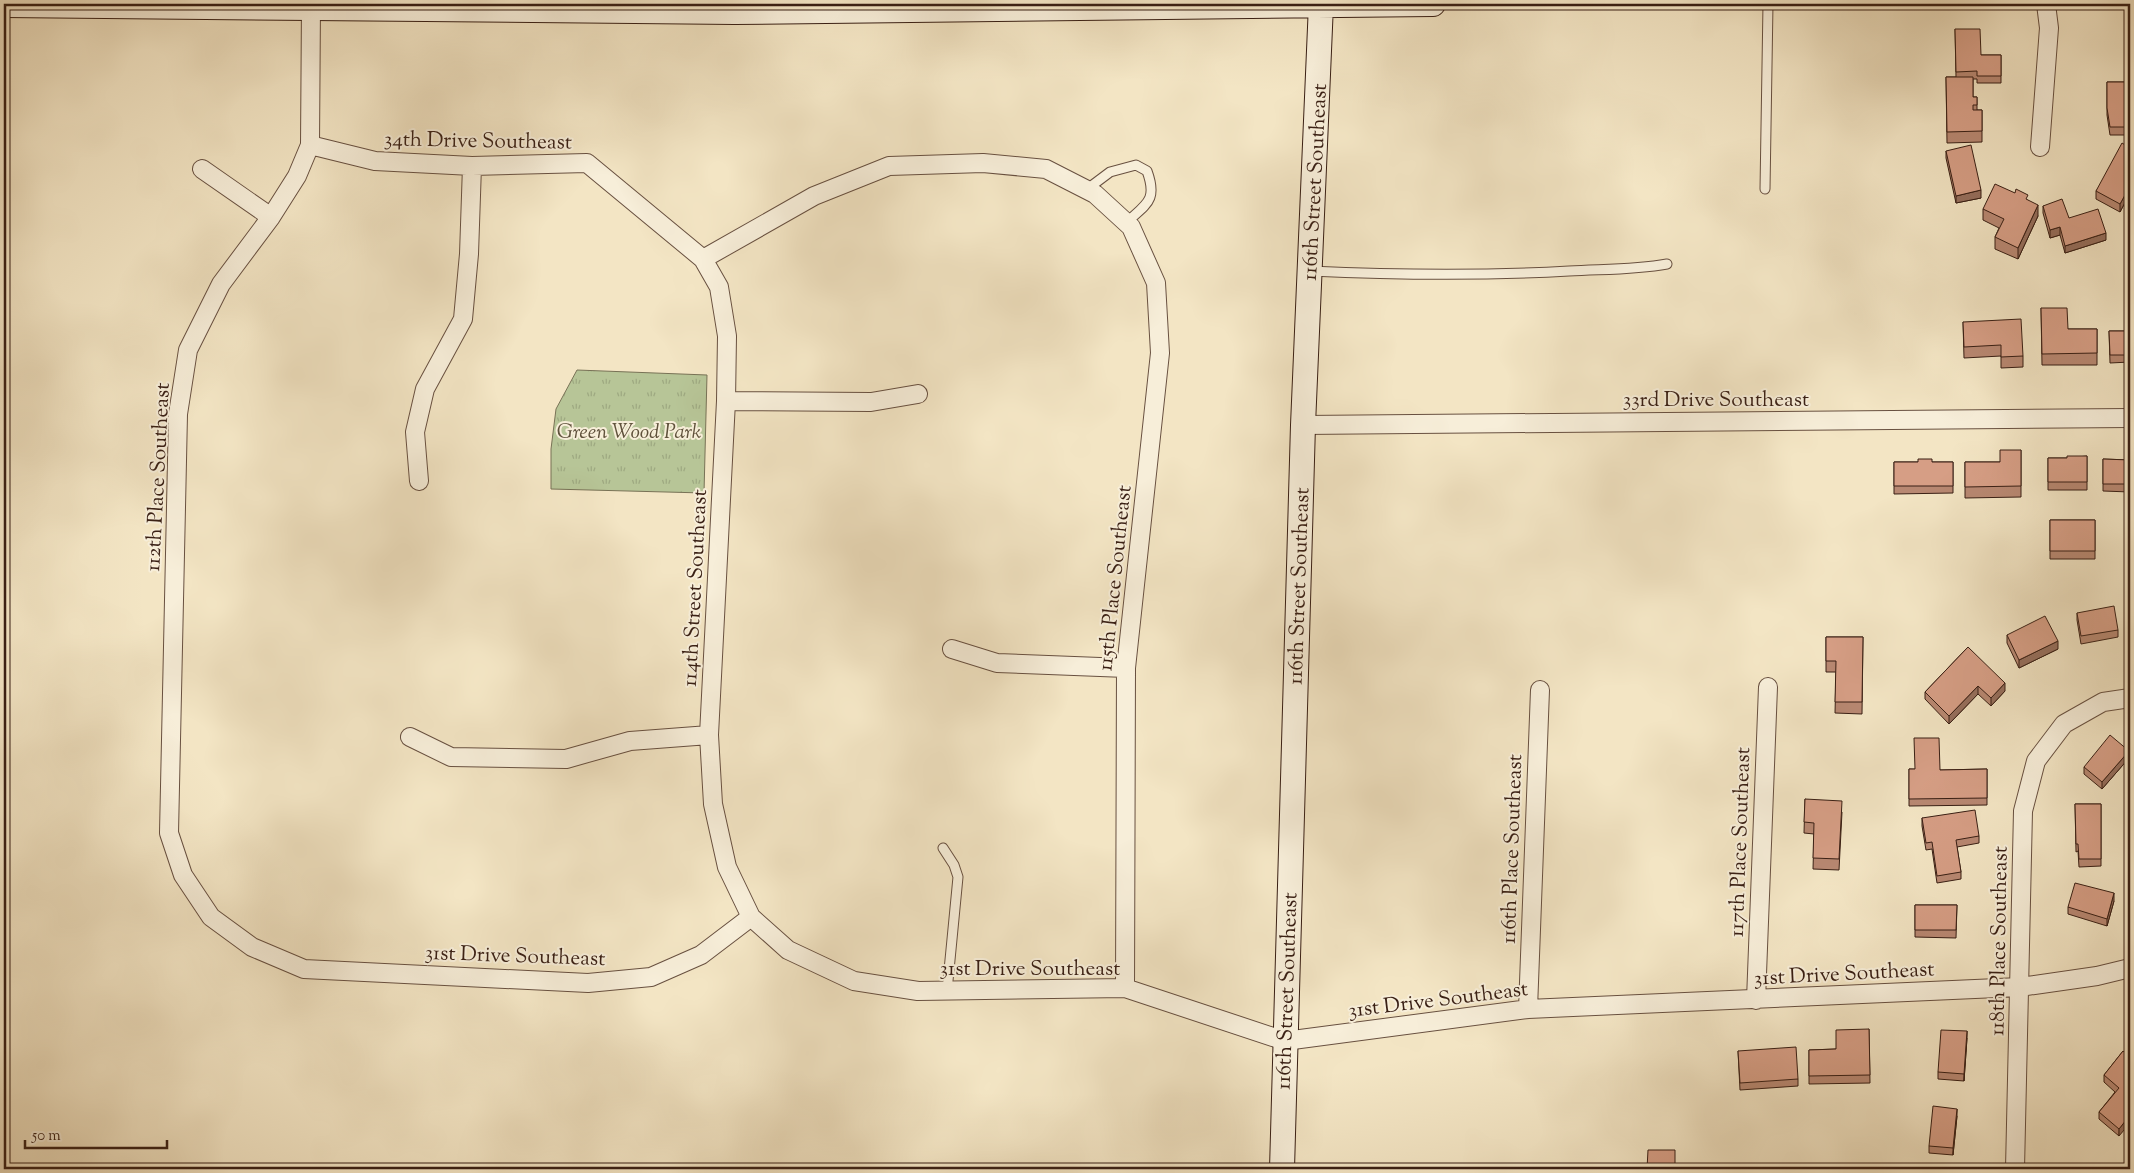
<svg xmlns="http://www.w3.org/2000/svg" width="2134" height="1173" viewBox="0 0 2134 1173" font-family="'Sorts Mill Goudy',serif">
<defs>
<pattern id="grass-tufts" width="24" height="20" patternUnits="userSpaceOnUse" patternTransform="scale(1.25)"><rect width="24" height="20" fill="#b7c597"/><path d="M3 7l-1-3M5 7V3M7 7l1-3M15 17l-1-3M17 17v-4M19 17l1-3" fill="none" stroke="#9ea981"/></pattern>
</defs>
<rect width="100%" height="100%" fill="#f3e5c4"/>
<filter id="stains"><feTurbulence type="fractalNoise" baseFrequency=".004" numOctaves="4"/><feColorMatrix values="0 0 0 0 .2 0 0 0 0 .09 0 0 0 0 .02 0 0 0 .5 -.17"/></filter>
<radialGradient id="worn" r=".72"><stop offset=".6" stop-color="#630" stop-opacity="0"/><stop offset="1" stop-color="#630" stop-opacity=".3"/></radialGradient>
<path fill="url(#grass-tufts)" stroke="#787256" d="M577,370L707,375L704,493L551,489V449L556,409Z"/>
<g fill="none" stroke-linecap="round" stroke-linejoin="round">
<defs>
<path id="lane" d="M1765,189L1768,4
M1086,190L1110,172L1136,165L1147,171C1158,201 1146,204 1126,223
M1310,271C1396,275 1482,276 1569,271C1603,269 1634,270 1667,264
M943,848L954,865L958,877L947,991"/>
<path id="street" d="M311,4L310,145L297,176L271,217L221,284L188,350L178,414L169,833L183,875L211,917L252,947L304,969L588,983L651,977L701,955L751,917
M310,145L375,161L472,166L587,163L703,259L719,287L727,336L726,401L709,735L713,804L727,867L751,917L788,950L854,981L918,991L1125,988L1285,1041L1528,1009L2020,987L2097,976L2130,968
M2040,147L2049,28L2046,4
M202,169L271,217
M703,259L814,196L889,166L983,163L1046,169L1095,194L1131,227L1156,283L1160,353L1126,668L1125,988
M726,401L871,402L918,394
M1303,425L2130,418
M419,481L415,432L425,389L463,319L469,254L472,166
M952,649L997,663L1126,668
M410,737L451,757L566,759L630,741L709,735
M1756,1000L1768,687
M1528,1009L1540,690
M2015,1169L2023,811L2036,761L2064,724L2103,702L2130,698"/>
<path id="secondary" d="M4,5L735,12L1433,4
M1282,1169L1303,425L1321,4"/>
</defs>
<use href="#lane" stroke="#685040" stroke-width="11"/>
<use href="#street" stroke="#685040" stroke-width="20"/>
<use href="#secondary" stroke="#391f14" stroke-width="26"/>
<use href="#lane" stroke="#f7eed9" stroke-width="9"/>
<use href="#street" stroke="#f7eed9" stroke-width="18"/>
<use href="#secondary" stroke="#f7eed9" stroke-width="24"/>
</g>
<path fill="#b88872" stroke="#391f14" d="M1955,29L1981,55H2001V83H1977V79H1973V97H1977V110H1982V142L1947,143L1946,77H1956Z
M2128,39H2130V64H2128Z
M2107,82H2130V135H2110L2107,115Z
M2130,148V193L2120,212L2096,199V191Z
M1946,151L1981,198L1956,203L1946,158Z
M2028,200L2038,216L2018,259L1995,249V237L1999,228L1983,220V209Z
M2043,206L2069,218L2106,240L2065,253L2060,235L2050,238L2043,213Z
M2041,308L2068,329H2097V365H2042Z
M1963,322L2023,356V367L2001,368V356L1964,358Z
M2109,331H2130V362L2110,363Z
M2021,450V497L1965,498V462H2000Z
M2087,456V490H2048V458H2067Z
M2103,459L2130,460V492L2103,491Z
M1894,462H1953V493L1894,494Z
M2050,520H2095V559H2050Z
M2077,613L2118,630V637L2081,644L2077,620Z
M2007,635L2058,649L2019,668L2007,643Z
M1826,637H1863L1862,714L1835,713L1836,672H1826Z
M1968,647L2005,691L1991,706L1978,694L1949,724L1925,699V692Z
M2129,758L2102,789L2084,774V767Z
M1909,769L1940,770L1987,769V805L1909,806Z
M1805,799L1842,812L1839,870L1813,869L1814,834L1804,833Z
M2075,804H2101V866L2079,867L2078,851L2076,852Z
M1922,818L1979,836V843L1957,847L1961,872V879L1937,883L1932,849L1926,850L1922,826Z
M2114,901L2107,926L2068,914V907Z
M1915,905H1957L1956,938L1915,937Z
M1869,1029L1870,1083L1809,1084V1050L1836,1049Z
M1967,1038L1964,1081L1938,1079V1072Z
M1738,1051L1798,1079V1086L1740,1090Z
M2123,1051L2119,1136L2099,1119V1112L2115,1092L2104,1082V1075Z
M1957,1116L1953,1155L1929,1153V1146Z"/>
<path fill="#966f5d" stroke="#391f14" d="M2130,186V193L2120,212V204Z
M1981,190V198L1956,203V196Z
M2038,205V216L2018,259V248Z
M2060,227V235L2050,238V230Z
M2106,233V240L2065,253V246Z
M2058,641V649L2019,668V660Z
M2005,683V691L1991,706V698Z
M1978,686V694L1949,724V716Z
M2129,751V758L2102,789V782Z
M2114,893V901L2107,926V919Z
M1967,1031V1038L1964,1081V1074Z
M1957,1109V1116L1953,1155V1148Z
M2130,1115V1123L2119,1136V1129Z"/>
<path fill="#d69e85" stroke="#391f14" d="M1955,29H1980L1981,55H2001V76H1977V71L1956,72Z
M2128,39H2130V56H2128Z
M1946,77H1973V97H1977V105H1973V110H1982V131L1947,132Z
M2107,82H2130V127H2110L2107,108Z
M2122,143L2130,148V186L2120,204L2096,191Z
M1971,145L1981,190L1956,196L1946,151Z
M1995,184L2015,193L2016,189L2028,195L2026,199L2038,205L2018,248L1995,237L2004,219L1983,209Z
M2062,199L2069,218L2098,209L2106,233L2065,246L2060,227L2050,230L2043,206Z
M2041,308H2067L2068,329H2097V353L2042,354Z
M2021,319L2023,356L2001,357V345L1964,347L1963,322Z
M2109,331H2130V355H2110Z
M2000,450H2021V486L1965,487V462H2000Z
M2067,456H2087V482H2048V458H2067Z
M1918,459H1932V462H1953V486H1894V462H1918Z
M2103,459L2130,460V484H2103Z
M2050,520H2095V551H2050Z
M2114,606L2118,630L2081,636L2077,613Z
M2045,616L2058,641L2019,660L2007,635Z
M1826,637H1863L1862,702H1835L1836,661H1826Z
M1968,647L2005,683L1991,698L1978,686L1949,716L1925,692Z
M2110,735L2129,751L2102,782L2084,767Z
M1914,738H1939L1940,770L1987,769V798L1909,799V769H1915Z
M1805,799L1842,801L1839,859L1813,858L1814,823L1804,822Z
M2075,804H2101V859H2079L2078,844H2076Z
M1975,810L1979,836L1956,840L1961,872L1937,876L1932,842L1926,843L1922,818Z
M2075,883L2114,893L2107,919L2068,907Z
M1915,905H1957L1956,930H1915Z
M1869,1029L1870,1075L1809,1076V1050L1836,1049V1030Z
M1941,1030L1967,1031L1964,1074L1938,1072Z
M1796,1047L1798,1079L1740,1083L1738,1051Z
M2123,1051L2130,1057V1115L2119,1129L2099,1112L2119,1088L2104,1075Z
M1933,1106L1957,1109L1953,1148L1929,1146Z
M1648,1150H1675V1169H1647Z
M1924,1164L1947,1165V1169H1924Z"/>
<g text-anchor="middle" stroke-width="4" stroke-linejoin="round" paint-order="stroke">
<g font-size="21" fill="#391f14" stroke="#f7eed9">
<text transform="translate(478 140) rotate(1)" y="7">34th Drive Southeast</text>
<text transform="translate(1314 182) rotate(-87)" y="7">116th Street Southeast</text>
<text x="1716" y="406">33rd Drive Southeast</text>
<text transform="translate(157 477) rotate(-87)" y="7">112th Place Southeast</text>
<text transform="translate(1114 578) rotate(-84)" y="7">115th Place Southeast</text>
<text transform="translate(1298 586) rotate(-88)" y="7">116th Street Southeast</text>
<text transform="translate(694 588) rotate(-87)" y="7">114th Street Southeast</text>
<text transform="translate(1739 842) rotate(-88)" y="7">117th Place Southeast</text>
<text transform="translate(1511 849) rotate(-88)" y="7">116th Place Southeast</text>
<text transform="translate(1998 941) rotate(-89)" y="7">118th Place Southeast</text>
<text transform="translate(515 955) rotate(2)" y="7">31st Drive Southeast</text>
<text x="1030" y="975">31st Drive Southeast</text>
<text transform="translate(1844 973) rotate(-3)" y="7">31st Drive Southeast</text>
<text transform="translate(1286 991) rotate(-88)" y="7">116th Street Southeast</text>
<text transform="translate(1438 999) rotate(-7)" y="7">31st Drive Southeast</text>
</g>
<g font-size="21" font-style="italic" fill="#5f513b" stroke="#f7eed9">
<text x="629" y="438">Green Wood Park</text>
</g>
</g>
<rect width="2134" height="1173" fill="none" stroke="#f3e5c4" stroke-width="20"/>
<rect x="5" y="5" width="2124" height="1163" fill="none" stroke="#391f14" stroke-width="2.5"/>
<rect x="10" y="10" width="2114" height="1153" fill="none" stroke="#391f14"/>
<path d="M25 1140v8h142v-8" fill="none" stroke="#391f14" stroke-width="2.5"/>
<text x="32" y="1140" font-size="15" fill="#391f14" stroke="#f7eed9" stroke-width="4" paint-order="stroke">50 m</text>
<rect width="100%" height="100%" filter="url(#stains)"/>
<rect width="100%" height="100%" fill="url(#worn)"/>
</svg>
